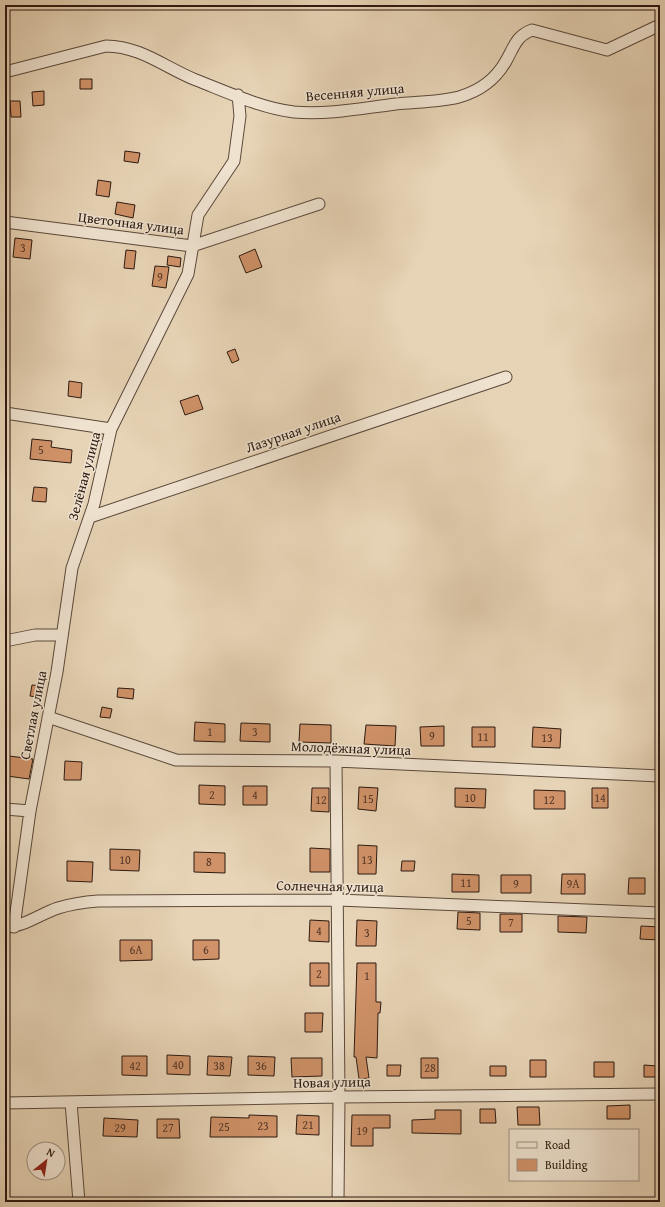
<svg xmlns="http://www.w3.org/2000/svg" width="665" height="1207" viewBox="0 0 665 1207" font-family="'Gentium Book Plus',serif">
<rect width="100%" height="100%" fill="#e7d4b6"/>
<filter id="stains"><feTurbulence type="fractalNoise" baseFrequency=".005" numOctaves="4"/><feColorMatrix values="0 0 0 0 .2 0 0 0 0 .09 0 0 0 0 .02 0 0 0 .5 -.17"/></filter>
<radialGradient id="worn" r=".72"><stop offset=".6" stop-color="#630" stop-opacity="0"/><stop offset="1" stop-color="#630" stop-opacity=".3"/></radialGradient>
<path fill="#d09268" stroke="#2c1911" d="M80,79H92V89H80Z
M44,91V105L33,106L32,92Z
M10,101H20L21,117H11Z
M125,151L140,153L138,163L124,161Z
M98,180L111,182L109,197L96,195Z
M117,202L135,205L133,218L115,214Z
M15,238L32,240L30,259L13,257Z
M255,249L262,267L246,273L239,256Z
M126,250L136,251L134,269L124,268Z
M168,256L181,258L180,267L167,265Z
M155,266L169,267L166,288L152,286Z
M235,349L239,360L232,363L227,352Z
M69,381L82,383L81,398L68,396Z
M198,395L203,409L185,415L180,401Z
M32,439L52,441L51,447L72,450L71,463L30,459Z
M34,487L47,488L46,502L32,501Z
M32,685L44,686L42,698L30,696Z
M118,688L134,689L133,699L117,697Z
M102,707L112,709L110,718L100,717Z
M195,722L225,724V742L194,741Z
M241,723L270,724V742L240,741Z
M300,724L331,725V743L299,742Z
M366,725L396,726L395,746L364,744Z
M444,726V746H421L420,727Z
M472,727H495V747H472Z
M533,727L561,729L560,748L532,747Z
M9,756L33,759L29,779L7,776Z
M65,761L82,762L81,780H64Z
M199,785L225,786V805L199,804Z
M243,786H267V805H243Z
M359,787L378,788L376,811L358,809Z
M312,788H329V812L311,811Z
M455,788L486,789L485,808L455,807Z
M592,788H608V808H592Z
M534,790L565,791V809H534Z
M358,845L377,846L376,874H358Z
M310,848L330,849V872H310Z
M110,849L140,850L139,871L110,870Z
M194,852L225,853V873L194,872Z
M67,861L93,862L92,882L67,881Z
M402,861H415L414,871H401Z
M452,874L479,875V892H452Z
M562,874H585V894H561Z
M501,875H531V893H501Z
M629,878H645V894H628Z
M458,912L480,913V930L457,929Z
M500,914H522V932H500Z
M558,916L587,917L586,933L558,932Z
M310,920L329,921V942L309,941Z
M357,920L377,921L376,946H356Z
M641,926L660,927V940L640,939Z
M120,940H152V960L120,961Z
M193,940H219V959L193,960Z
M310,963H329V986H310Z
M357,963H376V1002H381L380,1013H378L377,1058L366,1057L369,1078L359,1079L356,1057H354Z
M305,1013H323L322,1032H305Z
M167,1055L190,1056V1075L167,1074Z
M122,1056H147V1076L122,1075Z
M208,1056L232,1057L230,1076L207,1075Z
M248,1056L275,1057L274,1076L248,1075Z
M291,1058H322V1076L292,1077Z
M421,1058H438V1078H421Z
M530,1060H546V1077H530Z
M594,1062H614V1077H594Z
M387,1065H401L400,1076H387Z
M644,1065L657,1066V1077H644Z
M490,1066H506V1076H490Z
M630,1105V1119H607V1106Z
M517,1107H539L540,1125H518Z
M480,1109H495L496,1123H480Z
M435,1110H461V1134L412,1133V1120L435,1119Z
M249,1115L277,1116V1137H210L211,1117L249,1118Z
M297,1115L319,1116V1135L296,1134Z
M352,1115H390V1128H373V1146H351Z
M104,1118L138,1120L137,1137L103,1136Z
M157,1119H179L180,1138H157Z"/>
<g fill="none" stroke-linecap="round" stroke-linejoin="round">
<defs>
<path id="minor" d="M5,72L106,46C140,46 166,68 196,80C227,92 261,108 294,112C328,115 363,108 396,104C416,102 440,102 459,97C480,91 496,79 506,61C514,47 516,36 532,30L607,50L660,25
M5,222L192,246L319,204
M5,413L111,429L94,504L72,568L57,672L30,811L14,927
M111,429L188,274L198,215L234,161L240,116L238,95
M90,517L506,377
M5,641L35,635H61
M48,717L176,760L336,761L660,776
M336,761L339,1097L338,1202
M5,809L30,811
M5,927C24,927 40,914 58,908C71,904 84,902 98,901L338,900L660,913
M71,1102L79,1202
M5,1103L339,1097L660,1094"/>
</defs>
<use href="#minor" stroke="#5b483a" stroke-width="13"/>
<use href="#minor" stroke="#efe3d0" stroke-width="11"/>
</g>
<g text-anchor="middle" stroke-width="3" stroke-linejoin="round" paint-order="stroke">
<g font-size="12" fill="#553727">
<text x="23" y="252">3</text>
<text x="160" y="281">9</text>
<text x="41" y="454">5</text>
<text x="210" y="736">1</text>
<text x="255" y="736">3</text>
<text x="432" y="740">9</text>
<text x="483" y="741">11</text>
<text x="547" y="742">13</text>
<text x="212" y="799">2</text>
<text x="255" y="799">4</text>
<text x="470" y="802">10</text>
<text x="600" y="802">14</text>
<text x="368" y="803">15</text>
<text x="321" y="804">12</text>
<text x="549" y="804">12</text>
<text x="125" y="864">10</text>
<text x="367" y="864">13</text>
<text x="209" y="866">8</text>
<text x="466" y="887">11</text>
<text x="516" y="888">9</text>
<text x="573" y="888">9А</text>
<text x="469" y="925">5</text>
<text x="511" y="927">7</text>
<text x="319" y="935">4</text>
<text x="367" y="937">3</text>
<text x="136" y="954">6А</text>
<text x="206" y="954">6</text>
<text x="319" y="978">2</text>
<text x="367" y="980">1</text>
<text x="178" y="1069">40</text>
<text x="135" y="1070">42</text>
<text x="219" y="1070">38</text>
<text x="261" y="1070">36</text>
<text x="430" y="1072">28</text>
<text x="308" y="1129">21</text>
<text x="263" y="1130">23</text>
<text x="224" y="1131">25</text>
<text x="120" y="1132">29</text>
<text x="168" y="1132">27</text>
<text x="362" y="1135">19</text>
</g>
<g font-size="14" fill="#2c1911" stroke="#efe3d0">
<text transform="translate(355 92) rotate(-5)" y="5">Весенняя улица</text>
<text transform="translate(131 223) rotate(7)" y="5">Цветочная улица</text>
<text transform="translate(293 432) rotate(-19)" y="5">Лазурная улица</text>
<text transform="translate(84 476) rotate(-75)" y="5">Зелёная улица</text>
<text transform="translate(33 715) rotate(-79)" y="5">Светлая улица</text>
<text transform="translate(351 748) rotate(2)" y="5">Молодёжная улица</text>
<text transform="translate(330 886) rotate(1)" y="5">Солнечная улица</text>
<text transform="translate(332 1082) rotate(-1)" y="5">Новая улица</text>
</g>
</g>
<rect width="665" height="1207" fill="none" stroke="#e7d4b6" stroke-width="20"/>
<rect x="6" y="6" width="653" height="1195" fill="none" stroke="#2c1911" stroke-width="2"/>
<rect x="10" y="10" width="645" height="1187" fill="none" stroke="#2c1911"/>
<rect x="509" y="1129" width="130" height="52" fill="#efe3d0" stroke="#a19284"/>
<rect x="517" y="1142" width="20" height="6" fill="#efe3d0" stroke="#a19284"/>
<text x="545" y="1149" font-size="12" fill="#2c1911">Road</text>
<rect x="517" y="1159" width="20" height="12" fill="#d09268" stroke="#a19284"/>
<text x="545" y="1169" font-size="12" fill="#2c1911">Building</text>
<g transform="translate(46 1161) rotate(30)"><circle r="19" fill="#efe3d0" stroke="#a19284"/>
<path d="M0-3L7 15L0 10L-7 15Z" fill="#8f2418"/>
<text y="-6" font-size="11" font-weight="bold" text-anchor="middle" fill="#2c1911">N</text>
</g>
<rect width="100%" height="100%" filter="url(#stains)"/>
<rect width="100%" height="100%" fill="url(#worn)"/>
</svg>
